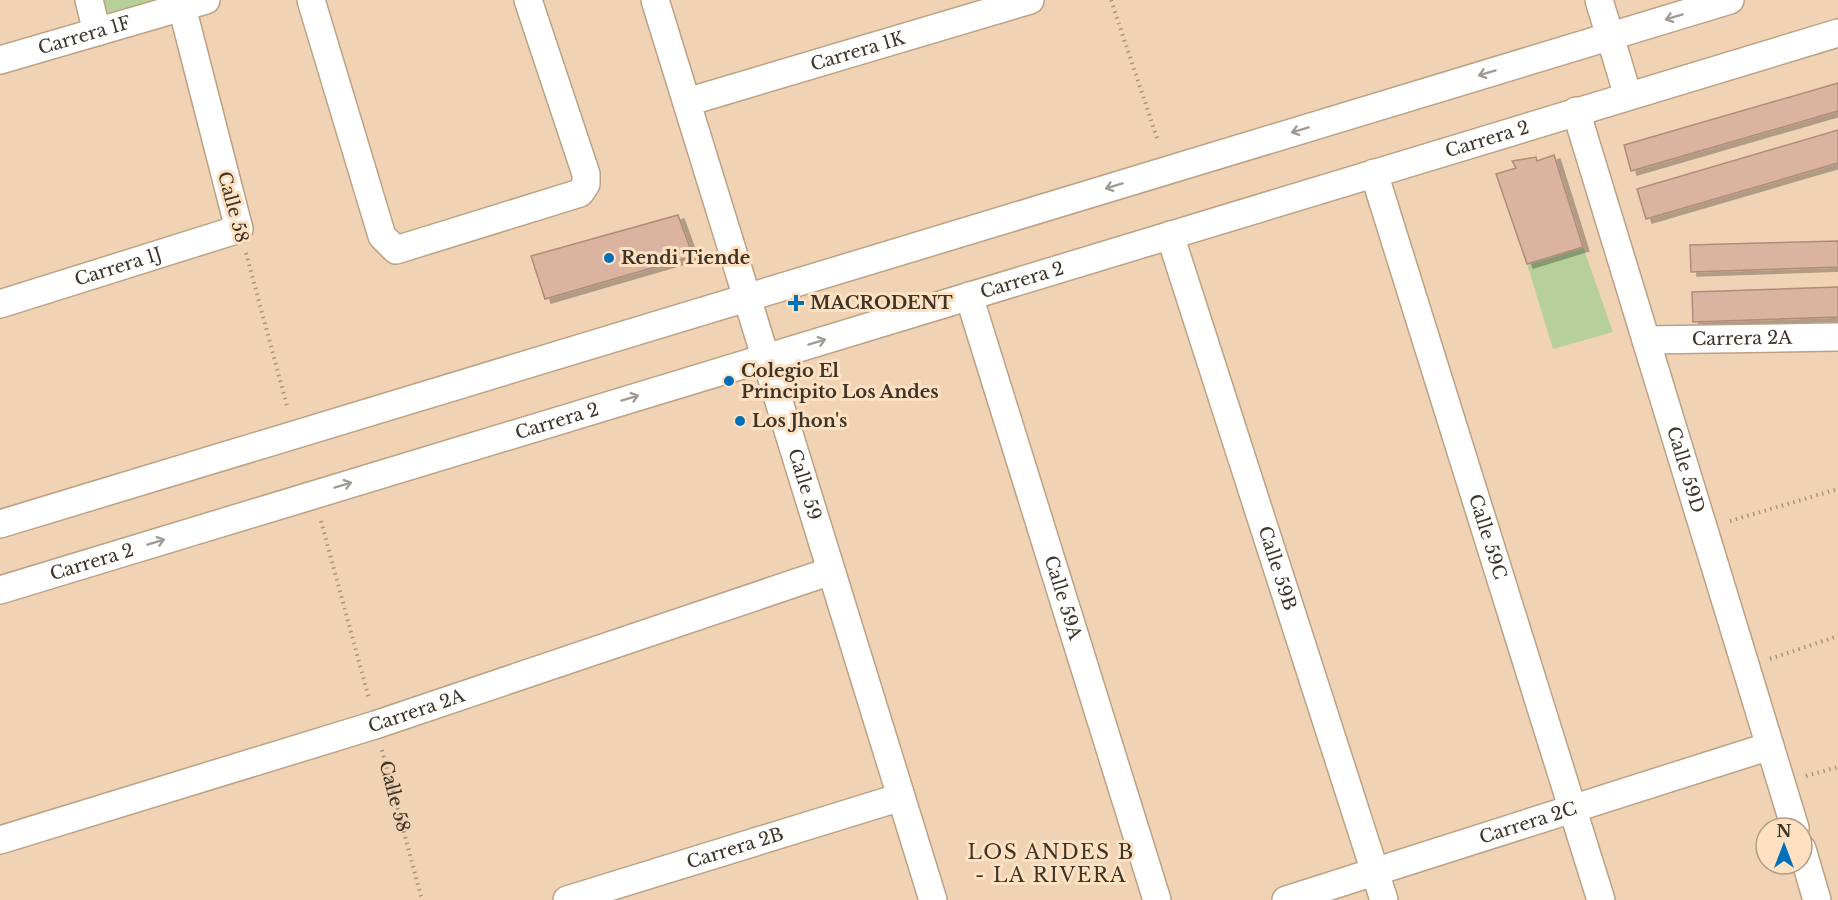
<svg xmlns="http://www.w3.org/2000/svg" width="1838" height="900" viewBox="0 0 1838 900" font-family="'Libre Baskerville',serif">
<defs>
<filter id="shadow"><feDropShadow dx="6" dy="4" stdDeviation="0" flood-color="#0004"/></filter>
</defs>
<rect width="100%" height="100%" fill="#f0d3b5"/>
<path fill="#b7d099" d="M89,0H206L97,32Z
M1583,247L1613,332L1553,349L1527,264Z"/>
<path fill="#dab4a1" stroke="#b08c7a" stroke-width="1.5" filter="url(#shadow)" d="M1838,83V111L1631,171L1624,145Z
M1838,130V163L1646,219L1637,189Z
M1554,155L1583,247L1527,264L1496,174L1516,168L1512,161L1536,157L1537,161Z
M678,215L693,256L545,299L531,256Z
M1838,241V267L1691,272L1690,245Z
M1838,287V317L1693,322L1692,292Z"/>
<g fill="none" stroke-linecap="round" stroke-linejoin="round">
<defs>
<g id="minor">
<path d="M89,0L97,32"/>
<path d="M311,0L382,236L396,250L580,193L586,184V174L528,0"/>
<path id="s2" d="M655,0L933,900"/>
<path d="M1599,0L1628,96"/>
<path id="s3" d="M0,60L206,0"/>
<path id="s4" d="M687,102L1030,0"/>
<path id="s5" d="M1576,111L1795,828"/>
<path id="s6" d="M1374,173L1601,900"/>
<path id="s7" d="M1170,235L1384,900"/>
<path id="s8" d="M969,296L1157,900"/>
<path id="s9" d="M0,304L239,229L182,7"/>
<path id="s10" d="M1646,340L1838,337"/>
<path d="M0,524L1730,0"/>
<path id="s11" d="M0,590L1838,33"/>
<path id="s12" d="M0,840L375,725L831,571"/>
<path d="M1802,849L1817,900"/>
<path id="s13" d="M567,900L901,797"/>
<path id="s14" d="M1286,900L1770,746"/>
</g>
</defs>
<use href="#minor" stroke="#bda184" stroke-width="30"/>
<g stroke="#ab957e" stroke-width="4" stroke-dasharray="1.5 4.5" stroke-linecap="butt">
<path d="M1111,0L1158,141"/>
<path d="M246,253L287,406"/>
<path d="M321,521L369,699"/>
<path d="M1730,521L1838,489"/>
<path d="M1770,659L1838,636"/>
<path id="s1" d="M382,750L422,900"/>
<path d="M1806,776L1838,767"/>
</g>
<use href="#minor" stroke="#fff" stroke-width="27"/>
</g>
<defs><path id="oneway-shaft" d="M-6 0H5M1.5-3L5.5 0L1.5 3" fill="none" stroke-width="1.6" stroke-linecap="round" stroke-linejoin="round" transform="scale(1.5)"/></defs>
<g stroke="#9f9a94">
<use href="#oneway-shaft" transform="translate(1674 17) rotate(163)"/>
<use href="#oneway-shaft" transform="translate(1487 73) rotate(163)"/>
<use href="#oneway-shaft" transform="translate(1300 130) rotate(163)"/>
<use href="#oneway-shaft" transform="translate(1114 186) rotate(163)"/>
<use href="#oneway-shaft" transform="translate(817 342) rotate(-17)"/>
<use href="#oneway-shaft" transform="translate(630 398) rotate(-17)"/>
<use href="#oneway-shaft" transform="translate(343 485) rotate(-17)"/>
<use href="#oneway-shaft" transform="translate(156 542) rotate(-17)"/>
</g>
<g fill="#0070ba" stroke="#fee1c2" stroke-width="2">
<circle cx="609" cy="258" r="6"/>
<path d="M793 294h6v6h6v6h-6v6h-6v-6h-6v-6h6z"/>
<circle cx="729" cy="381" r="6"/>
<circle cx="740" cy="421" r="6"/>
</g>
<g text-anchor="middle" stroke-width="6" stroke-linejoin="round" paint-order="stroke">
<g font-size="18" fill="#3f3428" stroke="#fee1c2">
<text dy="6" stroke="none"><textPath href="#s3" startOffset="88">Carrera 1F</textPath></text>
<text dy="6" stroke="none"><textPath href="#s4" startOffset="178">Carrera 1K</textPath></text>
<text dy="6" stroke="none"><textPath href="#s11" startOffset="1554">Carrera 2</textPath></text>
<text transform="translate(233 207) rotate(75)" y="6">Calle 58</text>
<text dy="6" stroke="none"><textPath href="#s9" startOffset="124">Carrera 1J</textPath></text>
<text dy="6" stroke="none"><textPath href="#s11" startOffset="1068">Carrera 2</textPath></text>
<text dy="6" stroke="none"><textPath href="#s10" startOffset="96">Carrera 2A</textPath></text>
<text dy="6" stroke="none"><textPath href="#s11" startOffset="582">Carrera 2</textPath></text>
<text dy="6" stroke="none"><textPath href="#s5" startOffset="375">Calle 59D</textPath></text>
<text dy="6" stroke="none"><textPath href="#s2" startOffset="507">Calle 59</textPath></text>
<text dy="6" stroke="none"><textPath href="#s6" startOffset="381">Calle 59C</textPath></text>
<text dy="6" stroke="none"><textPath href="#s11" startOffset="96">Carrera 2</textPath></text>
<text dy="6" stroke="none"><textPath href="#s7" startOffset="350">Calle 59B</textPath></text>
<text dy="6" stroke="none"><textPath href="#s8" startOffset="316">Calle 59A</textPath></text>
<text dy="6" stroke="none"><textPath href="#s12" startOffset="436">Carrera 2A</textPath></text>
<text dy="6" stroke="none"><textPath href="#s1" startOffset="48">Calle 58</textPath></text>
<text dy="6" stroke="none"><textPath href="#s14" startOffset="254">Carrera 2C</textPath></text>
<text dy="6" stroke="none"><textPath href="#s13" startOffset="176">Carrera 2B</textPath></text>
</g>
<g font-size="18" font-weight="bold" fill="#3f3428" stroke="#fee1c2" text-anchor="start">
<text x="621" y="264">Rendi Tiende</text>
<text x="810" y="309">MACRODENT</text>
<text x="741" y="377">Colegio El<tspan x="741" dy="21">Principito Los Andes</tspan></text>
<text x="752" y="427">Los Jhon's</text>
</g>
<g font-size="20" letter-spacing="1.5" fill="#3f3428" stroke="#fee1c2">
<text x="1051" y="859">LOS ANDES B<tspan x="1051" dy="23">- LA RIVERA</tspan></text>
</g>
</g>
<g transform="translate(1784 846)"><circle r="28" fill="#fee1c2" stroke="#b29c84" stroke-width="1.5"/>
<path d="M0-4.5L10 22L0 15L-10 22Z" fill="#0070ba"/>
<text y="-9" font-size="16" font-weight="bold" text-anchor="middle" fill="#3f3428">N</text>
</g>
</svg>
